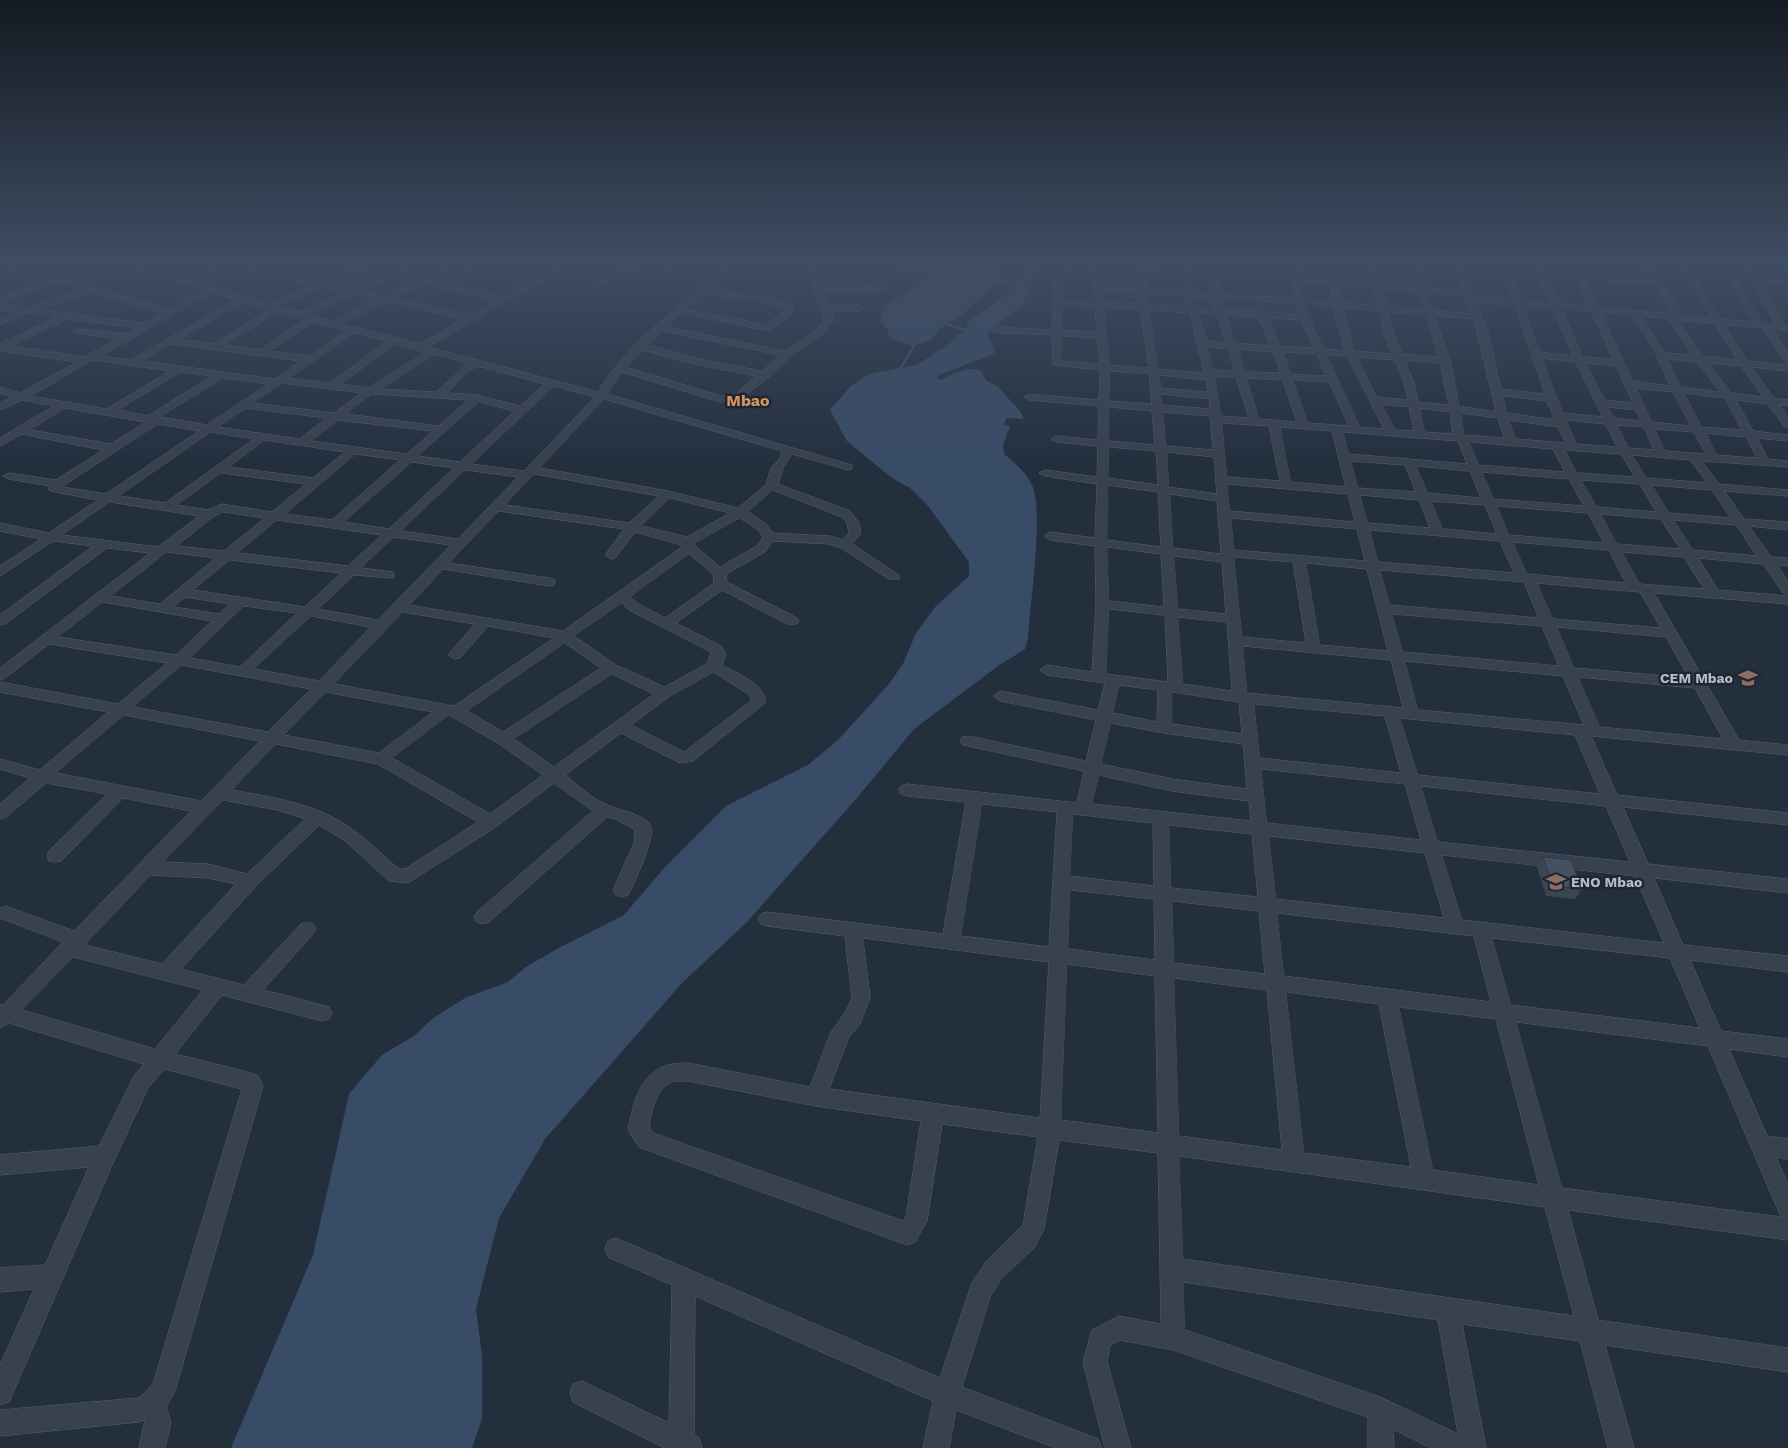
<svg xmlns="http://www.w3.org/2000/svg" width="1788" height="1448" viewBox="0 0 1788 1448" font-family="'Work Sans',sans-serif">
<rect width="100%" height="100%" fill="#242f3e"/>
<path fill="#394c67" d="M938,262H1006L1002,276L987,292L963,314L941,328L931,340L914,346L890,339L888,331L880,320C885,298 895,301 909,290C919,282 931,272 938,262Z
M1024,262H1046L1027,292L1024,303L987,333L995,350L993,354L939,375L937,378L940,380C953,374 966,366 980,370L987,381L997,386L1020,411L1024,419L1006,418L1004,425L1010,426L1003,445L1004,454C1015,463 1025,471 1032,485C1044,510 1030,605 1028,638L1025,649L998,666L914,729L856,799L747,922L682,983L545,1139L499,1218L476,1309L482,1356V1419L472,1448H231L313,1255L349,1094L382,1055L414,1036L432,1019L465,998L508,982L526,967L557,949L624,915L665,867L726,806L808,765L838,740L889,684L903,664L916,633L936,606L969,576V562L928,506L910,488L892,478L847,441L830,410L851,386L869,374L917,365L951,342L965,330L970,320L1005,296L1022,275Z"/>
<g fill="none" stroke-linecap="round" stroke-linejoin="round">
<path stroke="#394c67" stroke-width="2.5" d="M997,281L1016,284
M947,324L965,330
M900,369L914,346"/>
<defs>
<path id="minor" d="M0,262L58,277L100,262H125L186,277L220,262H236L321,281L350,269L327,262L361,264L389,272L410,262H421L398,274L421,279L447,266L434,262H466L463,265L534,279L564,262H574L428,347L598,392C624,348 669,315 705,282L625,270L594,288L590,285L591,283L616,268L588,262L627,263L631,265L661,270L673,262H683L670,271L710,277L726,262H735L708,289L772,298L792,305L793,313L769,331L681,313L667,327L785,351L816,330L824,320L806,262H814L817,271L916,266L938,262L933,268L916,272L819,276L823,287L884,285L888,288L884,291L824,292L829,306L860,305L864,308L860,311L831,312L834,320L822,334L790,356L769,377L739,400L720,402L622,372L607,394L852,465V469L848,470L792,454L783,468L778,484L850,511L859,523L861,533L852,544L900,576L899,579H889L841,548L829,544L773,541L765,552L726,574L727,582L797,618L799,621L797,624H787L722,590L676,623L721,646L726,654L722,665C735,673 768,685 765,703L693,761L683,763L678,762L621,733L565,775C578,785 594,801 610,806C622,811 638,813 649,823C659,833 634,883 628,895L622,897L616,895L613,890L634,843L635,830L616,819L607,817L489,922L483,924L477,922L474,917L477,912L593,811L554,783L497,826L408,883L389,881L344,840L319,825L256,886L181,969L244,985L301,924L307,922L313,924L316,929L313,934L263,990L322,1005L329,1007L332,1013L329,1019L322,1021L222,995L175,1054L251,1073L258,1076L263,1086L175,1391L166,1407L171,1422L165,1448H139L145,1420L139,1422L0,1436V1410L138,1398L143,1395L153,1384L242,1089L164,1069L148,1088L113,1163L9,1402L0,1405V1365L34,1289L0,1292V1268L45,1265L89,1167L0,1175V1155L99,1146L134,1076L144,1064L9,1023L0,1028V1004L3,1005L63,942L0,918V908L5,906L74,931L191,811L123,798L61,861L55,862L49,861L47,856L49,851L107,794L46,783L6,817L0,819V804L30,778L0,769V759L40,770L108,712L0,692V682L118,704L167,663L49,644L5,678L0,680V668L150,553L107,548L5,624L0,625V615L93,546L53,541L0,576V566L41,539L0,531V523L49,533L98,500L50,491L48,489L50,486L9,479L3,476L9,473L56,480L103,450L22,434L0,446V438L54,406L22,400L0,410V403L12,397L0,393V387L20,393L77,362L0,351V344L56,317L28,313L0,325V319L16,312L0,310V304L27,308L82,289L58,282L0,303V297L49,280L24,273L0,281V275L15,270L0,266ZM112,263L205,289L170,309L66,279ZM230,266L313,285L268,304L195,280ZM456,268L527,283L504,296L430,281ZM360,271L381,275L352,288L330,283ZM391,277L414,282L386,296L362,290ZM423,284L497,300L471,315L395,298ZM323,287L345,292L299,312L278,306ZM91,292L163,313L145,323L39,309ZM212,292L235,300L131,360L102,356ZM703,293L770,303L785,310L767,325L686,309ZM354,294L378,299L333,321L309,315ZM388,302L464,319L419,344L342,324ZM243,303L269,310L213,344L180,339ZM278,312L305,319L260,350L224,345ZM68,319L137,328L125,334L74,328V332L77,333L117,339L84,357L12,346ZM313,322L346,331L309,356L270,351ZM662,331L780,355L762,371L695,358L648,345ZM355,333L387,341L330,383L289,378ZM172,344L301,361L275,379L142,361ZM396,344L426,352L368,388L341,384ZM643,350L694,364L756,376L736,394L721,396L626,367ZM435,354L468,363L436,392L381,389ZM93,360L170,371L106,409L31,396ZM478,366L545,384L520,406L477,395L447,393L466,373ZM181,372L212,376L148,416L118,410ZM223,378L268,384L207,425L160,417ZM282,383L361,393L334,413L253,403ZM554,386L595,397L524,471L472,464ZM372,394L468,400L439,426L346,414ZM604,399L782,451L781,457L771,468L766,485L738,508L668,491L540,468ZM479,402L515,411L460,462L418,456ZM65,408L146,422L111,444L30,430ZM246,408L327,418L299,439L218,427ZM338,420L433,431L407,454L311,441ZM158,424L199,431L106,494L62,487ZM211,432L254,439L165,503L119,496ZM265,440L345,452L313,478L229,467ZM356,454L400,460L332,520L285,514ZM412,462L454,468L389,529L344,522ZM465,470L518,477L458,539L401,531ZM221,473L306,484L272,512L222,504L208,510L177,505ZM534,474L659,496L629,523L505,505ZM773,490L842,517L847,523L849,533L843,540L830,536L773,533L766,524L748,512ZM670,498L730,513L687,537L641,526ZM110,502L199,516L158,547L62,535ZM499,511L624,529L605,555L611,559L615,558L635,532L678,544L682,547L563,631L409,605L443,569L549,586L554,585L555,582L554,579L549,578L449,563ZM223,512L265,518L224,551L176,546L213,517ZM740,518L758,530L763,537L757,546L720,567L693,544ZM277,520L382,535L348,566L238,553ZM394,537L451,545L378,620L318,609L354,575L393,578L394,575L393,572L361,568ZM167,552L216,558L160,604L111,596ZM689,554L713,574L714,583L665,618L639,604L630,597ZM230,560L341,573L305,607L193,590ZM185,597L230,604L219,614L174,607ZM103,602L212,621L176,655L58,637ZM622,603L629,610L711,652L708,663L665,687L616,665L574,636ZM244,606L297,613L240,667L190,658ZM403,612L475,624L448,655L455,659L460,658L488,626L554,638L454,706L334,684ZM311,616L371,627L319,681L254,669ZM565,643L601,668L503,732L467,711ZM182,665L311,689L268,732L133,707ZM714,672L751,696V701L684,752L631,725L670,696ZM612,674L654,694L554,767L514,739ZM326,692L433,712L379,753L284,735ZM124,715L260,741L201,801L56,773ZM449,715L498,743L543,775L490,814L392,758ZM276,744L378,764L478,822L405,869H399C381,854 365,837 346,825C312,803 271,797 232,790ZM223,800L278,810L305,819L247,874L208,864L163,862ZM151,875L208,878L236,884L162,964L85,945ZM73,957L203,990L155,1049L22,1010Z
M1092,262H1100L1095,270C1104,272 1105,277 1105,286L1139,288V277L1143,274L1147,277L1148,289L1184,291V275L1135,270L1131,267L1135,264L1183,270V262H1191L1192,271L1294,276L1295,262H1303L1302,277L1331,279L1330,262H1338L1340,280L1371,283L1369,262H1377L1380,284L1416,287L1413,262H1421L1425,288L1463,291L1453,262H1461L1474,297L1513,300L1499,262H1507L1522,300L1550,303L1533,262H1541L1560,304L1589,306L1570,262H1605L1682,269L1680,266L1684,263L1690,270L1725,273L1719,262H1727L1734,274L1748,275L1741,262H1749L1757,276L1788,278V284L1760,281L1785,325H1788V331L1773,329L1788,353V363L1785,362L1763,328L1724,325L1747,361L1788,365V371L1751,367L1774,398L1788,400V406L1779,405L1788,417V427L1784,426L1768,404L1736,400L1753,431L1788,435V441L1757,438L1768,459L1788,461V467L1702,461L1719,484L1788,490V496L1724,491L1744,519L1788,522V530L1749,526L1771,557L1788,558V566L1777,565L1788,581V594L1783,593L1763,564L1698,558L1718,590L1788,596V604L1654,593L1739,740L1788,745V755L1591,736L1617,795L1788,813V825L1623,807L1648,864L1788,879V893L1654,878L1683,945L1788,956V972L1690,960L1721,1031L1788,1039V1057L1729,1049L1767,1136L1788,1139V1159L1776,1157L1788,1184V1240L1568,1210L1598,1320L1788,1348V1372L1605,1345L1634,1448H1608L1580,1341L1462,1324L1486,1448H1431L1393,1429L1394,1448H1368V1417L1173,1350L1120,1340L1110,1345L1107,1362L1131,1448H1105L1083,1362L1092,1330L1119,1316L1161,1324L1158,1153L1059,1140L1044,1229L1034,1248L1001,1279L990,1297L962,1387L1098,1439L1102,1448H1056L956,1410L949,1448H923L933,1401L695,1296L694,1435L699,1438L702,1448H665L573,1402L570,1393L573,1384L582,1381L669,1423L672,1285L608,1257L605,1249L608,1241L616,1238L940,1378L972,1283L985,1263L1023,1225L1038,1137L942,1124L927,1221L915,1242L907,1245L639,1147L628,1130C635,1093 644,1062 688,1063L810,1087L831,1032L845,1013L852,998L845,936L767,926L761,924L758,919L761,914L767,912L943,934L966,802L907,796L901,794L899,790L901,786L907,784L1077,803L1084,771L968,746L963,745L960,741L963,737L968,736L1086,761L1096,720L1000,701L993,696L1000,691L1098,710L1105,683L1047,675L1040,670L1047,665L1092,672L1096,604L1095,546L1050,540L1044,536L1050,532L1095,538L1097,484L1045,476L1039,473L1045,470L1097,477L1098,446L1056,442L1051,439L1056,436L1098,440L1099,406L1029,400L1024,397L1029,394L1099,400L1100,370L1053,365L1052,335L996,333L991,330L996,327L1052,330L1055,270L1064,266L1088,268ZM1579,265L1685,274L1711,318L1682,315L1657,273L1650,275L1653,280L1584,274ZM1063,272L1095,275V302L1062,300ZM1694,275L1728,278L1753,322L1721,319ZM1192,276L1211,277V294L1193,293ZM1219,277L1294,281L1293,298L1219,294ZM1586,279L1656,285L1672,314L1599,307ZM1737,279L1751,280L1775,324L1763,323ZM1302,282L1331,285L1332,301L1302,299ZM1340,285L1373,288L1378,306L1341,302ZM1382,289L1418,292L1424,309L1388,306ZM1104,291L1139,293V304L1104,302ZM1427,293L1465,296L1472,314L1433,310ZM1148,294L1185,296L1188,307L1148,305ZM1195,298L1211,299L1215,309L1197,308ZM1220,299L1294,303L1298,314L1265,312L1262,306L1259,305L1255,308L1256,311L1224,309ZM1476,302L1515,305L1545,394L1501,389L1487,329ZM1303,304L1333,307L1345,351L1324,349ZM1062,305L1095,307L1097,332L1062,330ZM1524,306L1553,308L1573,356L1540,352ZM1104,308L1140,310L1149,368L1110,365ZM1343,308L1380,311L1384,334L1392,354L1355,351ZM1562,309L1592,312L1613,359L1583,357ZM1149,310L1190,313L1204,373L1158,369ZM1389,312L1426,315L1439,357L1402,354L1394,334ZM1601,312L1632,315L1652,345L1670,386L1633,381ZM1199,313L1217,314L1226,343L1207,341ZM1226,315L1258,317L1271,346L1236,343ZM1435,316L1474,319L1496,412L1459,406L1450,360ZM1642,316L1668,319L1693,355L1665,353ZM1268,318L1301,320L1314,348L1281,346ZM1678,320L1715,324L1737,360L1703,356ZM1062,336L1097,338L1100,364L1061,361ZM1208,347L1228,349L1235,371L1213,370ZM1238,349L1273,352L1281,373L1245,372ZM1283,352L1317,354L1326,376L1291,374ZM1327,355L1347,356L1384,429L1360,427ZM1357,357L1395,360L1404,383L1408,400L1377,397ZM1542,358L1576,362L1603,417L1563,413ZM1668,359L1697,362L1720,392L1681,387ZM1405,360L1440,363L1449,405L1418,402L1414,383ZM1586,363L1616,366L1633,403L1605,400ZM1708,363L1741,366L1763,397L1732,393ZM1110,371L1149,374L1152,404L1109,401ZM1159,375L1206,380L1208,392L1161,388ZM1215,377H1236L1249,418L1221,416ZM1247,378L1283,380L1297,422L1259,419ZM1293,380L1329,382L1349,426L1308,423ZM1636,388L1673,392L1691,426L1652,422ZM1684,393L1725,398L1742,430L1702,427ZM1161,394L1209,399L1210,409L1162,405ZM1503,396L1547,401L1555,420L1507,413ZM1381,404L1409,407L1414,431L1396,430ZM1109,407L1152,411L1155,445L1109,441ZM1608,407L1636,410L1641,421L1614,418ZM1420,408L1450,412L1453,434L1425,432ZM1163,412L1210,416L1213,450L1166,446ZM1461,413L1498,418L1504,438L1464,435ZM1509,420L1558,427L1566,443L1516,439ZM1566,420L1606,424L1617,447L1577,444ZM1222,423L1269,426L1280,481L1227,477ZM1617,425L1644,427L1654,450L1629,448ZM1280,427L1332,431L1346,487L1291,482ZM1655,429L1694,432L1706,454L1665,451ZM1343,432L1458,441L1467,464L1349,454ZM1706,433L1746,437L1757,458L1717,455ZM1469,442L1553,449L1565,472L1479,465ZM1109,447L1156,451L1158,485L1108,478ZM1565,450L1621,454L1635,477L1577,473ZM1167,452L1214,457L1217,494L1169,487ZM1632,455L1690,460L1707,483L1647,478ZM1351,461L1405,465L1416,492L1358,488ZM1416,466L1470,471L1481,498L1428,493ZM1482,472L1569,479L1584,506L1494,499ZM1581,480L1640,484L1656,512L1597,507ZM1227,484L1348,494L1355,522L1230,511ZM1108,485L1158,492L1161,547L1107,540ZM1652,485L1712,490L1731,518L1669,513ZM1170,494L1217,501L1221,554L1173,548ZM1360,495L1419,500L1430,528L1368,523ZM1431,501L1485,505L1497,534L1443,529ZM1497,506L1588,513L1604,543L1509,535ZM1601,514L1661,519L1680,549L1617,544ZM1231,518L1357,529L1365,561L1234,550ZM1674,520L1736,525L1757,556L1693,550ZM1370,530L1500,541L1514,573L1378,562ZM1513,542L1609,550L1626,583L1527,574ZM1107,547L1161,554L1164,607L1109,601ZM1622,552L1684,557L1704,589L1640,584ZM1174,556L1222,562L1226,614L1178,609ZM1234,557L1293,562L1306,643L1242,637ZM1306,563L1367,569L1388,651L1320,645ZM1380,570L1524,582L1539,618L1390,605ZM1537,583L1640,592L1661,628L1553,619ZM1109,609L1165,615L1168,682L1106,674ZM1392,614L1542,626L1559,666L1403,652ZM1178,617L1227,622L1232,691L1183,684ZM1557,627L1666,637L1689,678L1574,668ZM1243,646L1391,660L1403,708L1247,693ZM1405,661L1563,676L1584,725L1418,710ZM1578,677L1695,688L1723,739L1600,727ZM1119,685L1158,690L1157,722L1113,713ZM1172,692L1239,702L1242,734L1172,724ZM1254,704L1385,716L1401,773L1260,758ZM1400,718L1575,735L1600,794L1418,775ZM1111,723L1164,733L1243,744L1247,789L1172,779L1101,764ZM1261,769L1405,784L1421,840L1267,823ZM1099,775L1172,791L1249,801L1251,821L1092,804ZM1421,786L1606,806L1630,862L1438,842ZM982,804L1057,812L1049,947L961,936ZM1073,814L1153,823L1154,886L1070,876ZM1169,825L1252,834L1258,897L1171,888ZM1269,836L1425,853L1444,918L1276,899ZM1442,855L1635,876L1664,943L1462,920ZM1070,890L1154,899L1155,960L1068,949ZM1172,901L1259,911L1265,974L1174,963ZM1277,913L1474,936L1491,1002L1284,976ZM863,938L1049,962L1040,1118L829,1089L849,1037L860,1024L870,998ZM1492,938L1670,958L1700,1028L1511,1005ZM1067,964L1155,976L1158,1133L1061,1120ZM1174,978L1267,990L1282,1150L1179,1136ZM1286,992L1379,1004L1411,1167L1304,1153ZM1399,1007L1496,1019L1539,1185L1433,1170ZM1516,1022L1708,1046L1781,1217L1562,1188ZM673,1081H688L816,1106L921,1121L906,1217L903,1221L653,1133L649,1127C652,1110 655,1089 673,1081ZM1179,1156L1545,1207L1574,1316L1183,1259ZM1183,1282L1438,1320L1458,1434L1380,1397L1185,1330Z
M1778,262H1786L1788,273Z"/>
</defs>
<use href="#minor" stroke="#565f6c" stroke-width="1"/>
<use href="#minor" fill="#38414e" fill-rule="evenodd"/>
</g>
<path fill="#3b4654" d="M1543,857L1582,889L1575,899L1546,896L1537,867Z"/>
<path fill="#455162" stroke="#303945" d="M1543,857L1571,860L1582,889L1553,886Z"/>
<linearGradient id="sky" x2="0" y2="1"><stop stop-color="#141a22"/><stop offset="0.56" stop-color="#3f4d63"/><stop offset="1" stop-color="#3f4d63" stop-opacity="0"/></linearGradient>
<rect width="1788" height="465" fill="url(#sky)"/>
<defs>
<symbol id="school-bare" viewBox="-9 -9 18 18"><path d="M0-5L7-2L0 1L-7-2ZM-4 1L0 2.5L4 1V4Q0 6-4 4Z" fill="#8d6e63" stroke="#1d2633" stroke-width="2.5" paint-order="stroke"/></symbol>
<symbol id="university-bare" viewBox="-9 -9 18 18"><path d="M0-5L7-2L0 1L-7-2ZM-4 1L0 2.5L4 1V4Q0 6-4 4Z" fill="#8d6e63" stroke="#1d2633" stroke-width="2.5" paint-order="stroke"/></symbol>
</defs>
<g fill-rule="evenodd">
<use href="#school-bare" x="1734" y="664" width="28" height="28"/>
<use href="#university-bare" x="1542" y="868" width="28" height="28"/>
</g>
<g text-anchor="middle" stroke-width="5" stroke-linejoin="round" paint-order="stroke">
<g font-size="14" font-weight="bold" fill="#b4bcc9" stroke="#1d2633" text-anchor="end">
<text x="1733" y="683">CEM Mbao</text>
<text x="1571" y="887" text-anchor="start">ENO Mbao</text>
</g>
<g font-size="16" font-weight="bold" fill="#d59563" stroke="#1d2633">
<text x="748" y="406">Mbao</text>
</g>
</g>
</svg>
